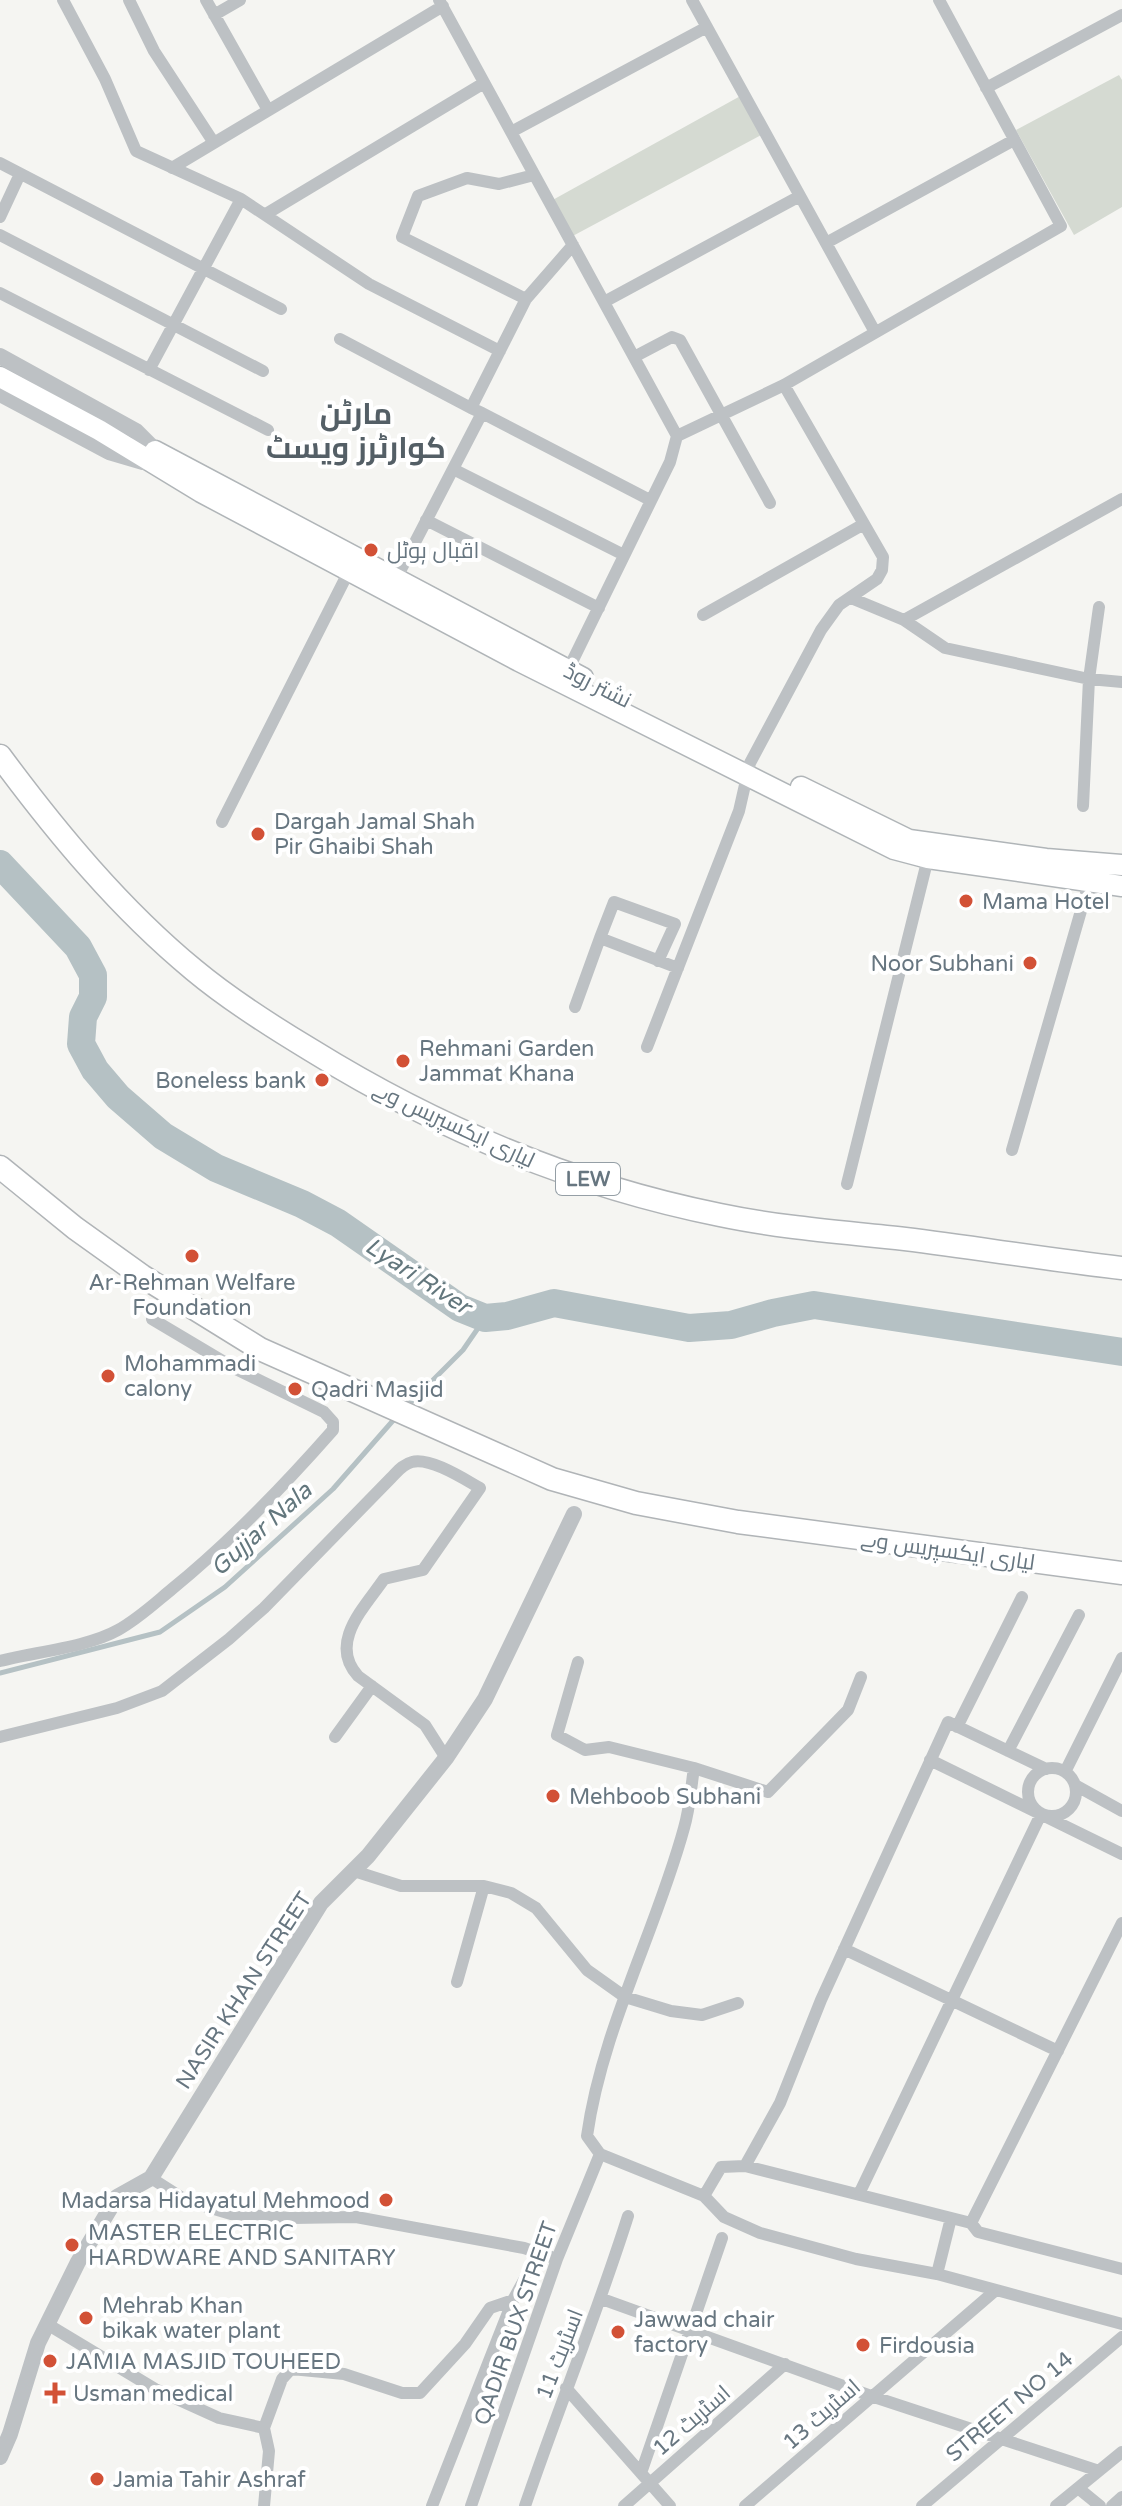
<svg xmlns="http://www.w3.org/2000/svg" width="1122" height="2506" viewBox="0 0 1122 2506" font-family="'Varela Round',Cairo,sans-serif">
<rect width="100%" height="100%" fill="#f5f5f2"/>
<path fill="#d5dad2" d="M1119,75L1122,80V207L1074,235L1016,130Z
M744,94L765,133L569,238L549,202Z"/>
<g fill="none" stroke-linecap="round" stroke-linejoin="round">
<path stroke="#b5c1c4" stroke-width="5" d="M407,1406L463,1350L485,1318
M0,1673L160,1632L225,1587L333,1489L397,1416"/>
<path stroke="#b5c1c4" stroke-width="28" d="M0,864L78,947L93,975V997L83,1017L81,1044L95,1070L118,1097L163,1136L216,1168L302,1204L338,1223L460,1308L485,1318L507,1316L554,1303L689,1328L731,1325L773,1313L814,1305L1122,1352"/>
<defs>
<path id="primary" d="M0,377L99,430L201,492L519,661L894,849L928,858L1122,886
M155,451L583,678
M801,787L909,840L1046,859L1122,865"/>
<path id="motorway" d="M0,756C57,833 120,909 194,970C230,1000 271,1026 311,1050C437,1128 575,1186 720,1215C782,1228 843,1232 905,1239C978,1248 1050,1260 1122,1268
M0,1167L75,1228L142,1276L260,1349L552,1479L636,1503L738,1522L1122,1573"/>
</defs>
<use href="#primary" stroke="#b0b5b8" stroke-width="23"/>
<use href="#motorway" stroke="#b0b4b7" stroke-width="25"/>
<path stroke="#bdc1c4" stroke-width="12" d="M63,0L105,79L136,151L241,199L369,284L500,351
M129,0L154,51L214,143
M206,0L268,110
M439,0L677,436L670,462L568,670
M692,0L875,332
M214,15L240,0
M986,88L1122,15
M511,132L707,27
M0,163L281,309
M172,168L443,6
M266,214L484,83
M0,217L20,174
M0,235L263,371
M826,243L1014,140
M0,293L268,430
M526,299L402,237L418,196L467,178L499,184L534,175
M604,302L800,196
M340,339L471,408
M634,357L672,337L680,340L770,503
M149,370L241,199
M482,413L650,500
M677,436L784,385L1061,226L939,0
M453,469L624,555
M426,520L599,608
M396,579L482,413L471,408L526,299L573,245
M851,598L904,620L945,648L1089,679L1122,682
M703,615L864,524
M904,620L1122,499
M1083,806L1089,679L1099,607
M222,822L349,571
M658,961L675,924L614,902L600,938L678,968
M575,1007L600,938
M647,1047L739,811L750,763L821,630L839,605L877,579L882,570L883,557L784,385
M1012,1150L1089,883
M847,1184L928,858
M0,1661C35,1652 88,1647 118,1630C138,1619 155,1603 172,1589C231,1541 283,1487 333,1430V1422L324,1412L236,1369L152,1319
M578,1662L557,1735L585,1750L609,1747L694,1768L768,1792L848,1710L861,1677
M957,1727L1022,1597
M0,1737L117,1708L162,1691L229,1639L264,1608L391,1478C397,1472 403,1464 412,1462C430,1457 464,1479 480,1488L423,1570L384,1579C364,1608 328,1643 358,1676L425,1725L446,1758
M335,1737L372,1686
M1008,1751L1079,1615
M930,1760L1122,1854
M694,1768C691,1787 690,1808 684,1828C656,1931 602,2029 587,2136L600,2154L704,2196L721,2167L745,2166L971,2223L1122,1923
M1028 1792a24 24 0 1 1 48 0a24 24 0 1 1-48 0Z
M1065,1772L1122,1658
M1075,1785L1122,1811
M354,1871L401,1886H484L511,1893L536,1908L587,1970L625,1997L671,2011L702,2015L738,2003
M844,1949L1058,2051
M457,1982L484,1886
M745,2166L780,2103L821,2000L948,1722L1046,1769
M151,2178L187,2201L231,2214L292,2218L356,2217L524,2248L557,2259
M859,2194L1041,1814
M704,2196L724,2217L760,2233L856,2259L937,2274L1122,2324
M971,2223L978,2232L1122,2269
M937,2274L951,2218
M602,2299L871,2396L1099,2471
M47,2324L155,2389L219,2418L264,2428L282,2379L291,2369L344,2374L402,2393H420L465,2344L490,2308L513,2300L539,2253
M566,2388L670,2506
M641,2473L722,2238
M1078,2488L1100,2506
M264,2506L269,2451L264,2428
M432,2506L513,2300
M471,2506L557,2259L600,2154
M525,2506C558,2409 597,2314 628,2216
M624,2506L785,2364
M745,2506L996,2290
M922,2506L1122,2337
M1056,2506L1122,2452
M1112,2506L1122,2497"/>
<path stroke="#bdc1c4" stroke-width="16" d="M0,356L136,431L157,452
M0,394L109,452L143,462
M0,2457L10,2434L38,2343L78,2262L117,2197L151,2178L321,1903L368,1856L446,1758L485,1699L574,1514"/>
<use href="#primary" stroke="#fff" stroke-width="20"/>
<use href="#motorway" stroke="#fff" stroke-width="22"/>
</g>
<g fill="#d25136" stroke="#fff" stroke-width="3">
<circle cx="371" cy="550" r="8"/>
<circle cx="258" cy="834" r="8"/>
<circle cx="966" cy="901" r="8"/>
<circle cx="1030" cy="963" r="8"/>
<circle cx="403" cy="1061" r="8"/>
<circle cx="322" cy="1080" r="8"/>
<circle cx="192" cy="1256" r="8"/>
<circle cx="108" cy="1376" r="8"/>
<circle cx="295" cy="1389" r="8"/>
<circle cx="553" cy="1796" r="8"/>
<circle cx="386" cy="2200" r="8"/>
<circle cx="72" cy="2245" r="8"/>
<circle cx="86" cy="2318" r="8"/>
<circle cx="618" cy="2332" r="8"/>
<circle cx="863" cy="2345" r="8"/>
<circle cx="50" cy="2361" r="8"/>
<path d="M51 2381h8v8h8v8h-8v8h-8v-8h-8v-8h8z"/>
<circle cx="97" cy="2479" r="8"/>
</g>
<g text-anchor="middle" stroke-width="8" stroke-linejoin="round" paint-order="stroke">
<rect fill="#fff" stroke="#959fa6" stroke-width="2" x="556" y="1163" width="64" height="32" rx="6"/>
<g font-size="20" font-weight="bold" fill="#677680">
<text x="588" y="1186">LEW</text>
</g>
<g font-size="22" fill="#677680" stroke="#fff" text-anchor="start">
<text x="387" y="558">اقبال ہوٹل</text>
<text x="274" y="829">Dargah Jamal Shah<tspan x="274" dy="25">Pir Ghaibi Shah</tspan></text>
<text x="982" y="909">Mama Hotel</text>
<text x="1014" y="971" text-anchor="end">Noor Subhani</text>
<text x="419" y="1056">Rehmani Garden<tspan x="419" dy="25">Jammat Khana</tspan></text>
<text x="306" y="1088" text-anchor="end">Boneless bank</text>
<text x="192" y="1290" text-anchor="middle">Ar-Rehman Welfare<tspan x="192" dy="25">Foundation</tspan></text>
<text x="124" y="1371">Mohammadi<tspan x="124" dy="25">calony</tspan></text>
<text x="311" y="1397">Qadri Masjid</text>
<text x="569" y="1804">Mehboob Subhani</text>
<text x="370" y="2208" text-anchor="end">Madarsa Hidayatul Mehmood</text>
<text x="88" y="2240">MASTER ELECTRIC<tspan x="88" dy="25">HARDWARE AND SANITARY</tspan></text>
<text x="102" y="2313">Mehrab Khan<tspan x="102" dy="25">bikak water plant</tspan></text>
<text x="634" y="2327">Jawwad chair<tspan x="634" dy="25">factory</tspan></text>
<text x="879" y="2353">Firdousia</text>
<text x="66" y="2369">JAMIA MASJID TOUHEED</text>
<text x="73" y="2401">Usman medical</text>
<text x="113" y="2487">Jamia Tahir Ashraf</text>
</g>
<g font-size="22" fill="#677680" stroke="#fff">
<text transform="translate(598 685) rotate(27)" y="8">نشتر روڈ</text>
<text transform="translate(454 1124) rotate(25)" y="8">لیاری ایکسپریس وے</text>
<text transform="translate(948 1550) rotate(8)" y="8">لیاری ایکسپریس وے</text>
<text transform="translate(243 1990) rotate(-57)" y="8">NASIR KHAN STREET</text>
<text transform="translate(515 2323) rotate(-71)" y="8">QADIR BUX STREET</text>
<text transform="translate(559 2354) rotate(-69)" y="8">اسٹریٹ 11</text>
<text transform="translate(1009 2406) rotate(-40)" y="8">STREET NO 14</text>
<text transform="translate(821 2414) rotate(-41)" y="8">اسٹریٹ 13</text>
<text transform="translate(691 2420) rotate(-41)" y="8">اسٹریٹ 12</text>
</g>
<g font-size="24" font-style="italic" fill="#63777d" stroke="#fff">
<text transform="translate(418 1276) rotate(33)" y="8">Lyari River</text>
<text transform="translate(261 1529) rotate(-42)" y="8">Gujjar Nala</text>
</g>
<g font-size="30" font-weight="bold" fill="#545f66" stroke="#fff">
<text x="356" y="424">مارٹن<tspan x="356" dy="34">کوارٹرز ویسٹ</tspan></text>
</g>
</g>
</svg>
